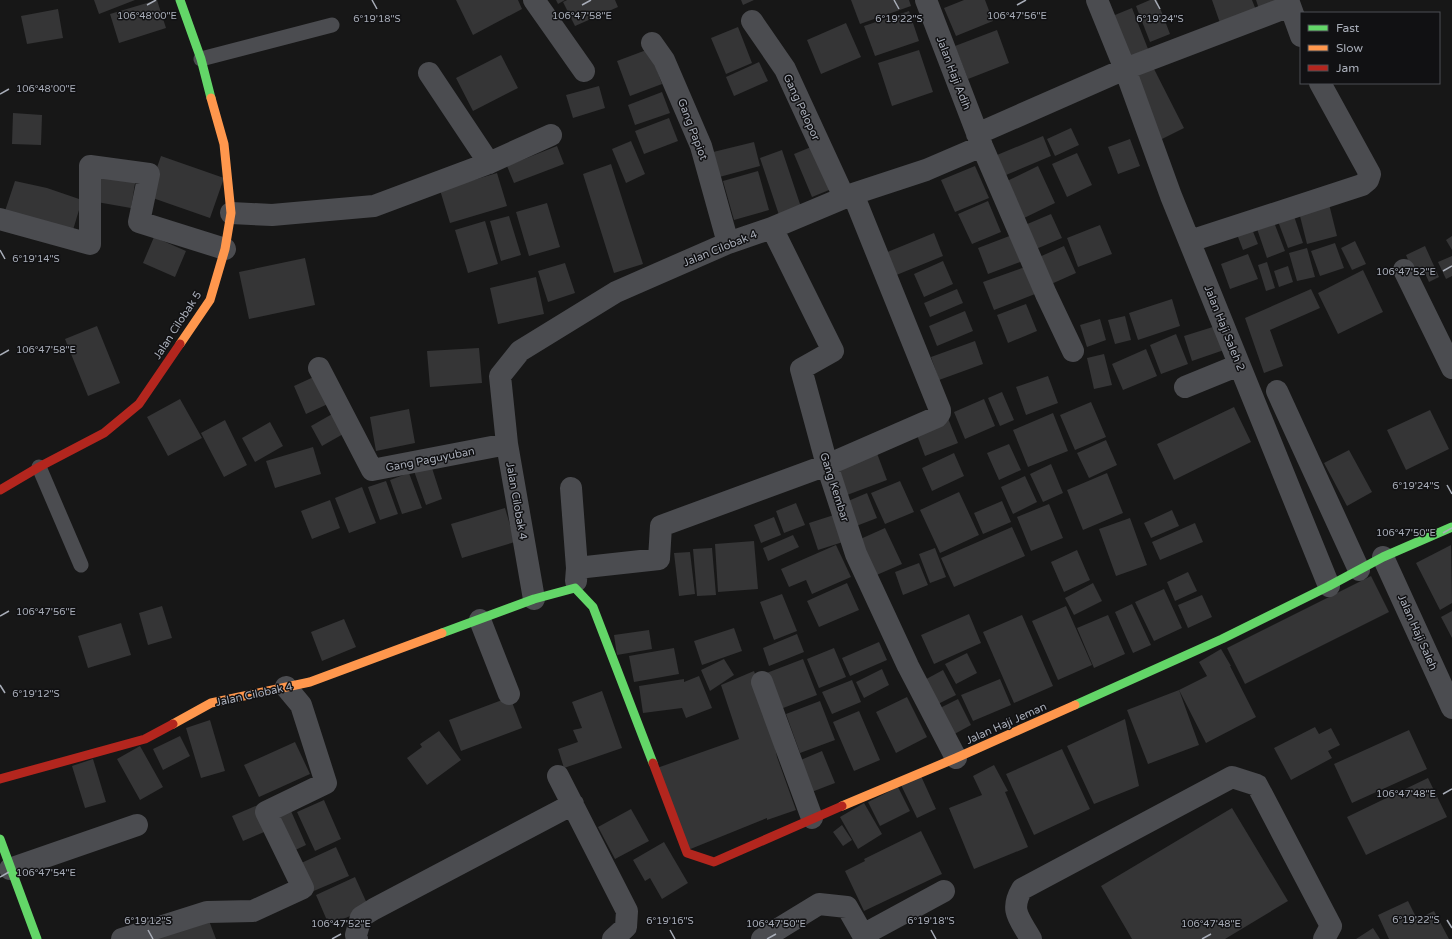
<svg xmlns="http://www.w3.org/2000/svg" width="1452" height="939" viewBox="0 0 1452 939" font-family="'Varela Round',sans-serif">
<rect width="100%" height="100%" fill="#171717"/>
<path fill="#353536" d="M94,0H135L99,14Z
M157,0L166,28L119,43L110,14Z
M456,0H518L522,9L473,35Z
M556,0H565L558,4Z
M567,0H615L618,7L575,26L563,2Z
M741,0H754L743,5Z
M851,0H909L911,6L860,24Z
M964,0H985L993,21L956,36L944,8Z
M1150,0H1157L1170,34L1150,42L1136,6Z
M1212,0H1252L1256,10L1220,23Z
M1256,0H1282L1259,9Z
M1132,8L1148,49L1126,58L1110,17Z
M58,9L63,38L27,44L21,16Z
M909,11L919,41L875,56L864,26Z
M846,23L861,57L821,74L807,40Z
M738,27L752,63L726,74L711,38Z
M997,30L1009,63L968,79L955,46Z
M649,49L662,84L630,96L617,61Z
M919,50L933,92L892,106L878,63Z
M501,55L518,88L473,111L456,78Z
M759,62L768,81L734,96L726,77Z
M1153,67L1184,128L1160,140L1129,79Z
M599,86L605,108L573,118L566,95Z
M662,92L670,113L635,125L628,105Z
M13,113L42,115L41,145L12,144Z
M669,118L678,141L644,154L635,131Z
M1071,128L1079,145L1055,156L1047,139Z
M1043,136L1051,156L1006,175L997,155Z
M1130,139L1140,166L1118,174L1108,147Z
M631,141L645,174L626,183L612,149Z
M754,142L760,166L712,179L705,154Z
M816,145L834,188L812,197L794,154Z
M557,146L564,164L514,183L507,166Z
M782,150L802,210L780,218L760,158Z
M1077,153L1092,185L1067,197L1052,164Z
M161,156L224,178L210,218L147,196Z
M611,164L643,264L614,273L583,174Z
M975,166L989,198L955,212L941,180Z
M1038,166L1055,203L1022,219L1005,182Z
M96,170L136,177L131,208L91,201Z
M758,171L769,210L734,220L723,181Z
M497,173L507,206L450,223L440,190Z
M15,181L47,188L82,200L73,230L5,211Z
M1328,200L1337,236L1307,244L1298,208Z
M988,201L1001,232L972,244L958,214Z
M547,203L560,247L529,256L516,212Z
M1292,210L1303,243L1288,248L1276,216Z
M1051,214L1062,238L1036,249L1025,225Z
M509,216L521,255L501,261L490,221Z
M1272,217L1285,251L1267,258L1255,223Z
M485,221L498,264L468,273L455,230Z
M1250,224L1258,244L1243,250L1235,229Z
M1100,225L1112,254L1078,267L1067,238Z
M934,233L943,256L894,276L885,253Z
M1012,235L1023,261L988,274L978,248Z
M1452,236V250L1446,240Z
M154,237L186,251L175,277L143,263Z
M1355,241L1366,264L1352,270L1341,248Z
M1335,243L1344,268L1320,276L1311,251Z
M1064,246L1076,273L1049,285L1037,258Z
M1425,246L1439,277L1429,282L1423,269L1414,274L1406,255Z
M1307,248L1315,277L1297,281L1289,253Z
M1248,254L1258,279L1230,289L1221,264Z
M1452,256V276L1446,279L1438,262Z
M305,258L315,305L249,319L239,272Z
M943,261L953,284L924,297L914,274Z
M1267,262L1275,288L1266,291L1258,265Z
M565,263L575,293L548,302L538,271Z
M1288,266L1293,282L1279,287L1274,271Z
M1025,267L1035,294L994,310L983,282Z
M1363,270L1383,312L1338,334L1318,293Z
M536,277L544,314L498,324L490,288Z
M957,289L963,303L930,317L924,303Z
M1311,289L1320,308L1270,330L1283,366L1264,373L1245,318Z
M1172,299L1180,326L1138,340L1129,313Z
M1026,304L1037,331L1008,343L997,315Z
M965,311L973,331L937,346L929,326Z
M1125,316L1131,340L1115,344L1108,320Z
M1100,319L1106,340L1087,347L1080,325Z
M97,326L120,383L88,396L65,339Z
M1216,326L1224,350L1192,361L1184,336Z
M1176,334L1188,364L1161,374L1150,345Z
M975,341L983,364L939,380L931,357Z
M479,348L482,383L430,387L427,351Z
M1146,349L1157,376L1123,390L1112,364Z
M1104,354L1112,385L1094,389L1087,358Z
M318,375L330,403L306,414L294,386Z
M1048,376L1058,403L1026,415L1016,387Z
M1002,392L1014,420L1000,426L988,398Z
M180,399L202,438L168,456L147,417Z
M984,399L995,426L965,439L954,412Z
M1091,402L1106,437L1075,450L1060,415Z
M1234,407L1251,442L1174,480L1157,444Z
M409,409L415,443L376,451L370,417Z
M1430,410L1449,449L1406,470L1387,430Z
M334,413L345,433L322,446L311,426Z
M1053,413L1068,451L1028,467L1013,430Z
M947,416L958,443L925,456L915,430Z
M225,420L247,465L224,477L201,433Z
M270,422L283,446L255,462L242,438Z
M1106,440L1117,465L1089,478L1077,453Z
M1009,444L1021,470L999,480L987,453Z
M313,447L321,474L275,488L266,461Z
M875,448L887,480L847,495L835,463Z
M1349,450L1372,492L1347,506L1324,463Z
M954,453L964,476L932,491L922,468Z
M1051,464L1063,493L1043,502L1030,474Z
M431,465L442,499L426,505L414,471Z
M409,473L422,508L402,514L390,480Z
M1107,473L1123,513L1083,530L1067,490Z
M1025,476L1037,502L1013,514L1001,487Z
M386,481L398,514L380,520L368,487Z
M900,481L914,512L885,524L871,493Z
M362,487L376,523L349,533L335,498Z
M959,492L979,535L940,553L920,510Z
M867,493L877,518L851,528L841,504Z
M330,500L340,528L312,539L301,511Z
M1002,501L1011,522L983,534L974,513Z
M796,503L805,525L784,533L776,511Z
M1049,504L1063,538L1031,551L1017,517Z
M505,508L515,542L462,558L451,524Z
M1172,510L1179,526L1151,538L1144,523Z
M837,514L846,541L818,550L809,523Z
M774,517L781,535L761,543L754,525Z
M1130,518L1147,565L1116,576L1099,529Z
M1195,523L1203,542L1160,560L1152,542Z
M1012,527L1025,556L954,587L941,558Z
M885,528L902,564L872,577L856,541Z
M793,535L799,547L768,561L763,548Z
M754,541L758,589L718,592L715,544Z
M836,545L851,577L812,594L806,580L789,587L781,569Z
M1451,545L1452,603L1440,610L1416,563Z
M712,548L716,595L697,596L693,549Z
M935,548L946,577L930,583L919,554Z
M1077,550L1090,580L1064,592L1051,562Z
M690,552L695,594L679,596L674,553Z
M919,563L928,585L903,595L895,572Z
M1188,572L1197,591L1175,601L1167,582Z
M1371,576L1389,612L1245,684L1227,648Z
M847,583L859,610L819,627L807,601Z
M1093,583L1102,601L1074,615L1065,598Z
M1164,589L1182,628L1154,641L1135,602Z
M782,594L797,631L774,640L760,602Z
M1202,595L1212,617L1188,628L1178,605Z
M1132,604L1151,645L1133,653L1115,612Z
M162,606L172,638L148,645L139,613Z
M1066,606L1092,665L1058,680L1032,621Z
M1452,611V638L1441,617Z
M969,614L981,643L934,664L921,635Z
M1022,615L1053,686L1014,703L983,632Z
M1108,615L1125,654L1094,668L1077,628Z
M344,619L356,647L322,661L311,632Z
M121,623L131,655L88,668L78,636Z
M734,628L742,651L702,665L694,641Z
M649,630L652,649L617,655L614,635Z
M797,634L804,652L769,666L763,648Z
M879,642L887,660L850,676L842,658Z
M674,648L679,674L634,682L629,656Z
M834,648L846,677L819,688L807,659Z
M1221,649L1231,666H1230L1256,717L1206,743L1179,690L1207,676L1199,662Z
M967,653L977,673L956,684L945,664Z
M724,659L734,675L710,691L701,670Z
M803,659L817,695L778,710L764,674Z
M882,669L889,685L864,698L856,682Z
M943,670L956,695L932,707L919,683Z
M754,671L768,712L777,757L796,810L767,820V818L688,850L657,768L739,739L721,685Z
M699,676L712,708L686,718L682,708L643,713L639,686L684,679V682Z
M1000,679L1011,705L973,721L961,695Z
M852,680L861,702L832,714L822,692Z
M1179,690L1199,745L1148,764L1127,710Z
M602,691L622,748L564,768L558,749L578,742L573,730L582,728L572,702Z
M510,697L522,728L461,751L449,720Z
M907,697L927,737L896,753L876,712Z
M958,699L971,725L949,737L936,710Z
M820,701L835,740L800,753L786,714Z
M859,711L880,760L854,771L833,722Z
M1125,719L1139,786L1094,804L1067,746Z
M210,720L225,771L201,778L186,728Z
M1315,727L1319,734L1331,728L1340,745L1328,751L1332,758L1291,780L1274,748Z
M1409,730L1427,769L1352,803L1334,764Z
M439,731L461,760L427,785L407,758L422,747L420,744Z
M180,736L190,756L163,770L153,749Z
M295,742L310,774L259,797L244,765Z
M140,746L163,787L140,800L117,759Z
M1062,749L1090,809L1034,835L1006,774Z
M822,751L835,783L809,793L796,762Z
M93,759L106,802L85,808L72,766Z
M994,765L1008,791L1005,792L1028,847L974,869L949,808L982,795L973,776Z
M921,776L936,809L917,818L901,785Z
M1428,778L1447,817L1366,855L1347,817Z
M898,787L910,811L880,826L868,802Z
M324,800L341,839L315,851L297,812Z
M864,803L882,834L858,849L840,817Z
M258,805L269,830L243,841L232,816Z
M1232,808L1288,901L1225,939H1132L1101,886Z
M631,809L649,841L615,859L598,827Z
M291,811L306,845L291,852L275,818Z
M842,825L852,840L843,846L833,832Z
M921,831L942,874L864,911L845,871L865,861L864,859Z
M664,842L688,883L662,899L650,878L645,881L633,860Z
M336,847L349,876L309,893L297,865Z
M355,877L369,908L329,925L316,895Z
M1408,901L1417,919L1434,911L1449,939H1389L1378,915Z
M208,918L216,939H156Z
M1373,928L1380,939H1356Z"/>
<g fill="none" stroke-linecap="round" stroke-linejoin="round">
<path stroke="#4b4c50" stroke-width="15" d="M201,59L332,25
M39,467L81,565"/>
<path stroke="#4b4c50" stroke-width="22" d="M534,0L584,71
M926,0L982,146L1046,294L1073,351
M1097,0L1125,69L1171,196L1329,586
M1288,0L1301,36
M752,21L785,69L844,197
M652,43L664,60L701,146L728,243
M429,73L489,163
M977,134L1125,69L1290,6
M231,213L272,215L374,206L489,163L551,135
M0,219L90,244V166L149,174L139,222L225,249
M772,228L833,351L801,369L827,465L856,554L908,666L956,758
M1190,241L1362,185L1368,180L1370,174L1320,83
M1404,270L1452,368
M319,368L372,470L507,444
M1185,387L1239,365
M1277,391L1359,570
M571,488L577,568L576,581
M1383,557L1452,708
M577,568L659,559L661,526L827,465L937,417L940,413V410L853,194
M534,599L507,444L500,376L520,351L616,292L728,243L772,228L853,194L926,170L982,146
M480,620L509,694
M762,682L812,818
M558,776L627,911L626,927L613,939
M10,869L137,825
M122,939L207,912L253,911L303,888L266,812L326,783L301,705L286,687
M357,939L356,935L361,917L374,909L573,804
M762,939L819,904L847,907L863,935
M864,939L863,935L944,891
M1031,939C1020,919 1009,911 1022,889L1232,777L1257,785L1331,926L1324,939"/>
<path stroke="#63d668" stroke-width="9" d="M180,0L201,59L211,98
M442,633L534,599L575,588L593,607L653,763
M1075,705L1222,639L1329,586L1383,557L1452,527
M0,839L37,939"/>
<path stroke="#ff974d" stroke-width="9" d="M180,344L210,300L225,249L231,213L224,144L211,98
M173,724L211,703L310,682L442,633
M842,806L956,758L1075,705"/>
<path stroke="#b3261e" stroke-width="9" d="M0,490L39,467L104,433L139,404L180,344
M653,763L687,853L714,862L842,806
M0,779L145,739L173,724"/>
</g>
<path fill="none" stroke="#a8adb8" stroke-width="1.5" d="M372,0L377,9M894,0L899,9M1155,0L1160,9M147,5L156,0M582,5L591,0M1017,5L1026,0M0,94L9,89M0,250L5,259M1443,271L1452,266M0,355L9,350M1447,485L1452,494M1443,533L1452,528M0,616L9,611M0,685L5,693M1443,794L1452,789M0,877L9,872M1447,920L1452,928M148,930L153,939M670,930L675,939M931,930L936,939M332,939L341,934M767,939L776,934M1202,939L1211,934"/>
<g text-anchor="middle" stroke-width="3" stroke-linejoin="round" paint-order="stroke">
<g font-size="11" fill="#a8adb8" stroke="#111113">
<text transform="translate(954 73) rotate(69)" y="4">Jalan Haji Adih</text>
<text transform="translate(802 107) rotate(65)" y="4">Gang Pelopor</text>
<text transform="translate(693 129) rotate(69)" y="4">Gang Papiot</text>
<text transform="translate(720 248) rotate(-22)" y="4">Jalan Cilobak 4</text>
<text transform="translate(177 325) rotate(-57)" y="4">Jalan Cilobak 5</text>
<text transform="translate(1225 328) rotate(68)" y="4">Jalan Haji Saleh 2</text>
<text transform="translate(430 459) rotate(-11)" y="4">Gang Paguyuban</text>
<text transform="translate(835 487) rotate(72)" y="4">Gang Kembar</text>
<text transform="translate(517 501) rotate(80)" y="4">Jalan Cilobak 4</text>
<text transform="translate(1418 632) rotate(66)" y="4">Jalan Haji Saleh</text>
<text transform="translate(254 694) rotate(-12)" y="4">Jalan Cilobak 4</text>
<text transform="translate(1006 723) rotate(-24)" y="4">Jalan Haji Jeman</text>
</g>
</g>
<g font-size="10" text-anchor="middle" fill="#a8adb8" stroke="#111113" stroke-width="3" stroke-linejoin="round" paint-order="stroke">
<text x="147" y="19">106°48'00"E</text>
<text x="582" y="19">106°47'58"E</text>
<text x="1017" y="19">106°47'56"E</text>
<text x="377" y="22">6°19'18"S</text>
<text x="899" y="22">6°19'22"S</text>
<text x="1160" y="22">6°19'24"S</text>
<text x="46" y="92">106°48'00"E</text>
<text x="36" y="262">6°19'14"S</text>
<text x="1406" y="275">106°47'52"E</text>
<text x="46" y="353">106°47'58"E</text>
<text x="1416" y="489">6°19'24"S</text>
<text x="1406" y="536">106°47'50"E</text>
<text x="46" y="615">106°47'56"E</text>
<text x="36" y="697">6°19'12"S</text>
<text x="1406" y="797">106°47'48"E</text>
<text x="46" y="876">106°47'54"E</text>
<text x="1416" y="923">6°19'22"S</text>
<text x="148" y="924">6°19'12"S</text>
<text x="670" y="924">6°19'16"S</text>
<text x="931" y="924">6°19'18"S</text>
<text x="341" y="927">106°47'52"E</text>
<text x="776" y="927">106°47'50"E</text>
<text x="1211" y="927">106°47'48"E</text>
</g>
<rect x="1300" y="12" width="140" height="72" fill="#111113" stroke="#4d4f55"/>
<rect x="1308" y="25" width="20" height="6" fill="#63d668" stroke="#4d4f55"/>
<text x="1336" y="32" font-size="12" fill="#a8adb8">Fast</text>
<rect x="1308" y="45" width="20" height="6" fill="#ff974d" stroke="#4d4f55"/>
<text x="1336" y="52" font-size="12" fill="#a8adb8">Slow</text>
<rect x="1308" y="65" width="20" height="6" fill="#b3261e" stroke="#4d4f55"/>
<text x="1336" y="72" font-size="12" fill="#a8adb8">Jam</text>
</svg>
